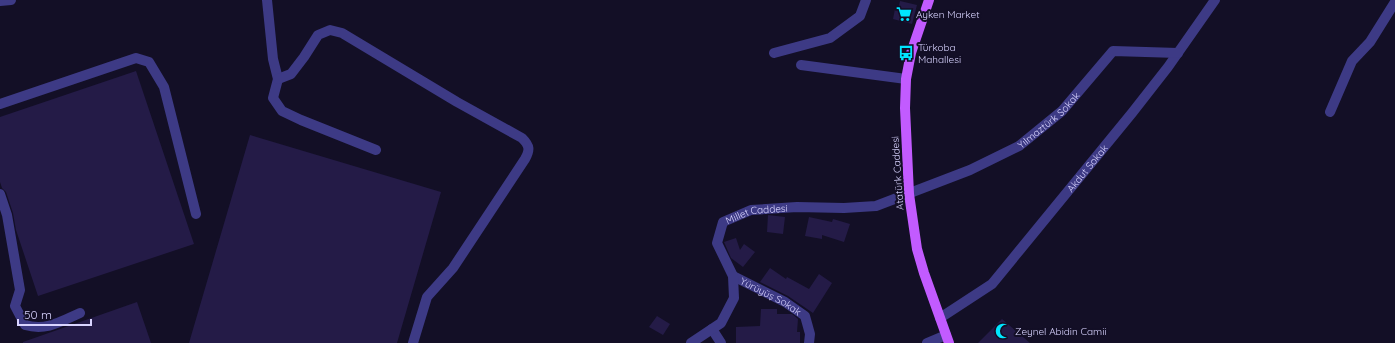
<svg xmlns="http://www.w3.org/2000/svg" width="1395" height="343" viewBox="0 0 1395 343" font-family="Quicksand,sans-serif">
<rect width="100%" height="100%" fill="#130f26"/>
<path fill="#241b47" d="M900,1L917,5L912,24L893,19L895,9H898Z
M136,71L194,244L38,296L16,230L13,213L6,192L2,188L0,182V117Z
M250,135L441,192L397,343H189Z
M768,215L785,217L783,234L767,232Z
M809,217L832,222L833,219L850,224L844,242L822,235V239L805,236Z
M736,238L740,250L744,244L755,252L743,267L731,258L724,242Z
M770,268L786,279L787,277L809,289L819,274L832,283L813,313L788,296L760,282Z
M137,302L151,343H23V342Z
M761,309H777V314H792L798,319L797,332H800V343H736V327L760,326Z
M657,316L670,324L663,335L649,327Z
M1002,319L1030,343H978Z"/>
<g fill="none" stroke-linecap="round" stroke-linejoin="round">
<g stroke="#3d3a85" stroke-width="10">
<path d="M267,0L273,59L278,79L273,98L282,111L301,120L376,150"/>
<path d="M0,1L11,0"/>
<path d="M774,53L830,38L860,16L866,0"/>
<path d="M801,65L906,79"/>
<path d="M278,79L291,74L304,57L318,35L330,30L342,33L457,102L522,138C530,146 530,150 525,159L453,268L427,297L413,343"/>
<path d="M0,104L136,58L149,62L164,87L196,214"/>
<path d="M1330,112L1352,61L1370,42L1395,2"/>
<path d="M0,194L7,215L20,290L15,306L25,325C46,331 60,322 80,313"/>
<path id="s1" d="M733,276L785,302L805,316L810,334L809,343"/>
<path id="s2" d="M940,318L992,284L1132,113L1168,67L1215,0"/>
<path d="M712,329L721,343"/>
<path id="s3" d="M691,343L721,323L734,298L733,276L717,243L723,222L751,210L797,207L844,208L876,206L970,170L1019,146L1062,111L1113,51L1178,53"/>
<path d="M927,343L946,335"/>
</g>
<path stroke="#c25bff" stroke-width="10" d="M929,0L911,53L906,79L905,108L909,194L917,249L924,273L949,343"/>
</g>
<defs>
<symbol id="supermarket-bare" viewBox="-9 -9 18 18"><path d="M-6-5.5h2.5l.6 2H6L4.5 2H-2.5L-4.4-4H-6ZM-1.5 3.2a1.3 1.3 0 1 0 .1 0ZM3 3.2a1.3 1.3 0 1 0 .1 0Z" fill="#00e5ff" stroke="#130f26" stroke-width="2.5" paint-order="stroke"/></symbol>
<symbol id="bus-bare" viewBox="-9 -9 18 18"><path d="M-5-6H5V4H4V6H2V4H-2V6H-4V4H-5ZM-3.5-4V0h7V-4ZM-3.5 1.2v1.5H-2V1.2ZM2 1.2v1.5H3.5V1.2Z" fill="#00e5ff" stroke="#130f26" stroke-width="2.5" paint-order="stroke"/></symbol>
<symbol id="mosque-bare" viewBox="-9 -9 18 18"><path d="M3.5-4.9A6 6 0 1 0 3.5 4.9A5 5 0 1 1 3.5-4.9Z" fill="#00e5ff" stroke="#130f26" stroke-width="2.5" paint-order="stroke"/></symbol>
</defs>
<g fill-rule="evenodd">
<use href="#supermarket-bare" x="893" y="3" width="22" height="22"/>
<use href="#bus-bare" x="895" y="42" width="22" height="22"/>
<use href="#mosque-bare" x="992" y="320" width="22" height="22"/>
</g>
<g text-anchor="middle" stroke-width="4" stroke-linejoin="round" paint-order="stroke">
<g font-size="10" fill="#d9d4ff" stroke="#130f26" text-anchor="start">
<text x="916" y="18">Ayken Market</text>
<text x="918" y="51">Türkoba<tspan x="918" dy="12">Mahallesi</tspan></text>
<text x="1015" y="335">Zeynel Abidin Camii</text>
</g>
<g font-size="10" fill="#d9d4ff" stroke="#130f26">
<text dy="4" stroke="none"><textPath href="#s3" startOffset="495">Yılmaztürk Sokak</textPath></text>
<text dy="4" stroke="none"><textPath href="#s2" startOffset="212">Akdut Sokak</textPath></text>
<text transform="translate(897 173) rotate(-94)" y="4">Atatürk Caddesi</text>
<text dy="4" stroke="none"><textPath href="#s3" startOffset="180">Millet Caddesi</textPath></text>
<text dy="4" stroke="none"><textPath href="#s1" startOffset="43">Yürüyüş Sokak</textPath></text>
</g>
</g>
<path d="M18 319v6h73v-6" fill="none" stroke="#d9d4ff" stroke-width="2"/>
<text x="24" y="319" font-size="12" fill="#d9d4ff" stroke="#130f26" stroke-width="3" paint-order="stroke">50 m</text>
</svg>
